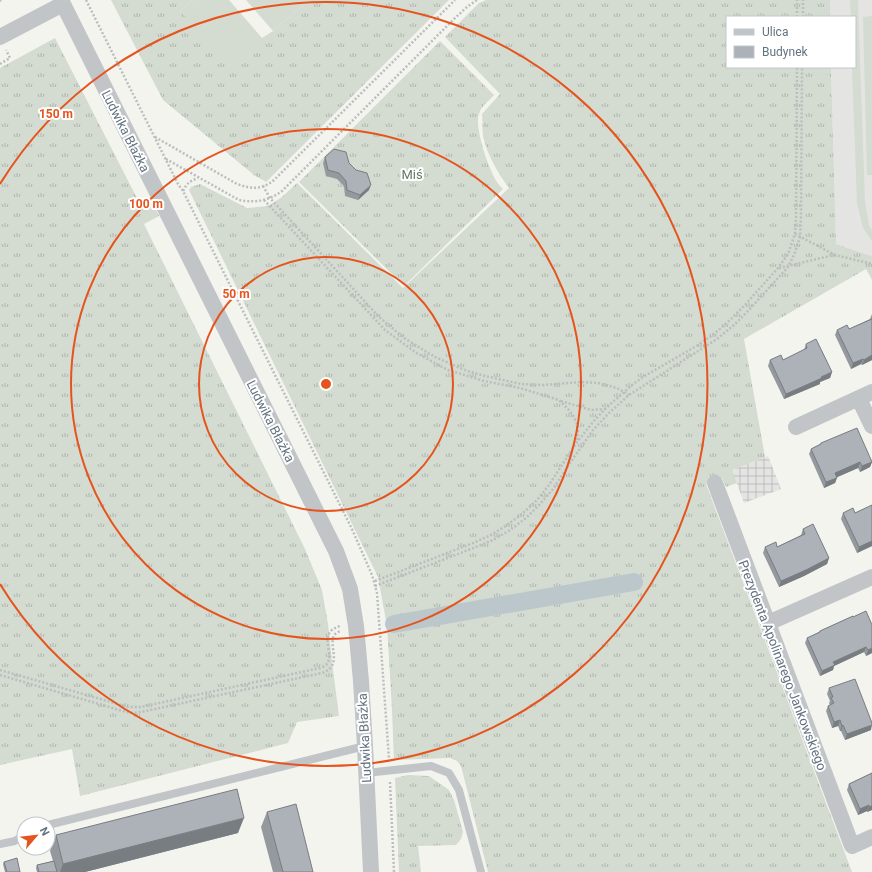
<svg xmlns="http://www.w3.org/2000/svg" width="872" height="872" viewBox="0 0 872 872" font-family="Roboto,sans-serif">
<defs>
<pattern id="industrial-grid" width="8" height="8" patternUnits="userSpaceOnUse"><rect width="8" height="8" fill="#e4e5e3"/><path d="M0 4h8M4 0v8" fill="none" stroke="#bcbebd"/></pattern>
<pattern id="grass-tufts" width="24" height="20" patternUnits="userSpaceOnUse"><rect width="24" height="20" fill="#d4dbd0"/><path d="M3 7l-1-3M5 7V3M7 7l1-3M15 17l-1-3M17 17v-4M19 17l1-3" fill="none" stroke="#afb6ae"/></pattern>
</defs>
<rect width="100%" height="100%" fill="#f4f4ef"/>
<path fill="#e4e5e3" d="M830,0H872V256L836,244L831,67H855V17H830Z"/>
<path fill="url(#industrial-grid)" d="M768,456L781,489L744,503L732,470Z"/>
<path fill="url(#grass-tufts)" d="M111,0H193L180,11L262,38L273,31L309,0H449L266,182L254,175L163,100Z
M486,0H830V17H727V67H831L836,244L872,256V280L866,269L744,339L765,457L732,470L737,483L726,487L722,478L706,484L852,872H488L461,766L457,761L450,758L394,760L392,710L387,626L378,577L189,190L191,187L200,184L247,208L268,206L282,197L297,183L403,288L509,188C498,173 487,155 483,136C482,129 483,121 482,114L500,94L445,37L479,3Z
M55,38L142,208L153,204L159,216L144,224L305,549L322,590L328,624L332,662L339,716L297,722L288,743L80,796L72,749L0,765V68Z
M440,41L494,95C489,101 481,106 479,114C474,127 489,170 497,182C498,184 501,187 503,189L404,286L299,182Z
M408,775L429,776L449,790L454,800L463,832L461,839L456,845L418,846L421,872H399L395,778Z"/>
<path fill="#d4dbd0" d="M193,0H229L262,38L229,66L180,11Z
M246,0H309L273,31Z
M850,0H859L858,3L865,202L869,225L872,230V241L863,228L857,203L852,67H855V17H851Z
M872,16V175H867L863,17Z"/>
<g fill="none" stroke-linecap="round" stroke-linejoin="round">
<path stroke="#bcc7cc" stroke-width="18" d="M394,624L634,582"/>
<path stroke="#bbbdbf" stroke-width="2.5" stroke-dasharray="2 2" stroke-linecap="butt" d="M86,0L178,184L183,191L352,529L372,575L377,593L389,759
M0,1L1,0
M797,17V0
M803,17V0
M0,64L10,58L6,50
M155,137L237,184C251,189 262,190 274,180L455,0
M166,159L239,200C254,203 269,201 282,191L455,18L467,7L477,0
M263,186L270,198L379,317L404,338L435,357L467,371L485,376L521,384L543,385L581,382L598,383L617,388L629,395
M183,191C187,183 190,181 198,178
M264,200L385,330L415,352L433,362L448,370L484,381L520,388L559,400L569,410L574,417L577,424L578,432L577,442
M795,234L835,255L872,264
M779,268L834,255
M561,401L591,410L605,409
M375,581L473,543L491,535L507,525L522,514L537,500L549,485L577,442L593,422L605,409L632,385L643,377L698,345L714,334L730,320L744,306L778,268L788,254L795,234L796,217L797,67
M375,586L476,547L493,540L510,530L526,518L540,504L553,489L570,463L593,430L609,413L629,395L717,339L734,325L748,311L788,267L794,255L800,237L801,217L802,67
M0,670L128,707H141L320,668C323,667 327,665 328,662C334,652 317,633 340,626
M0,675L126,712L133,713L141,712L322,673C348,664 320,637 341,631
M390,782L394,872"/>
<path stroke="#c1c5c8" stroke-width="8" d="M366,773L431,766L449,773L459,790L481,872
M48,825L365,746
M0,844L15,841L24,835"/>
<path stroke="#c1c5c8" stroke-width="16" d="M61,0L336,551L350,589L356,626L361,681L365,746L371,872
M0,37L63,4
M859,399L872,426
M796,427L872,392
M715,483L852,846L872,837
M768,623L872,577"/>
</g>
<path fill="#94999e" d="M325,157L349,163L369,190L358,200L345,196L344,186L337,179L326,176L323,163Z
M872,314V360L862,365L861,364L851,369L835,335L837,330L849,329L870,319Z
M806,344L832,372L830,378L820,382V384L784,399L768,366L770,360H783L804,350Z
M821,443L872,462L870,467L860,472L858,468L837,477L835,483L824,488L809,454L811,449L820,444Z
M872,505V546L857,553L841,519L843,513H855Z
M803,529L829,558L827,564L804,576L779,587L763,553L765,547H777L801,535Z
M853,616L872,653L866,656L864,652L834,666L833,670L820,676L805,643L807,638L819,632L820,631Z
M829,688L871,730L845,740L841,731H840L838,726L832,728L826,711L828,706L830,705L829,703L830,701L827,694Z
M872,773V810L867,812V811L858,815L847,790L849,784Z
M267,812L313,872H273L261,827Z
M238,833L85,872H37L36,868L37,865L53,861L50,851L56,835Z
M4,862L20,872H5L3,864Z"/>
<path fill="#787d81" d="M371,185L369,190L358,200L360,195Z
M872,355V360L862,365L864,360Z
M863,359L861,364L851,369L853,363Z
M832,372L830,378L820,382V384L784,399L786,394Z
M860,462L858,468L833,479L835,473Z
M872,462L870,467L860,472L862,466Z
M837,478L835,483L824,488L826,482Z
M872,541V546L857,553L859,547Z
M829,558L827,564L804,576L779,587L781,581Z
M866,647L864,652L834,666L833,670L820,676L822,671L833,662Z
M872,648V653L866,656L868,650Z
M840,720L838,726L832,728L834,722Z
M843,725L841,731H840L842,726Z
M872,725L871,730L845,740L847,734Z
M869,805L867,811L858,815L860,809Z
M872,806V810L867,812L869,807Z
M244,818L238,833L85,872H60L63,864Z"/>
<path fill="#acb2b8" stroke="#787d81" d="M334,149L346,152L349,163L356,170L367,173L371,185L360,195L347,190L346,181L339,173L328,170L325,157Z
M872,319V355L864,360L863,359L853,363L837,330L847,325L849,329Z
M816,339L832,372L821,377L822,378L786,394L770,360L781,355L783,360L807,348L806,344Z
M857,428L872,462L862,466L860,462L835,473L837,478L826,482L811,449L821,444V443Z
M872,505V541L859,547L843,513L853,508L855,513Z
M813,524L829,558L806,570L781,581L765,547L776,542L777,547L805,534L803,529Z
M866,611L872,625V648L868,650L866,647L833,662L835,665L822,671L807,638L820,632V631L853,616V617Z
M855,679L872,723V725L847,734L843,725L842,726L840,720L834,722L828,706L834,703L831,698L833,697L829,688Z
M872,773V806L869,807V805L860,809L849,784Z
M237,789L244,818L63,864L56,835Z
M296,804L313,872H283L267,812Z
M17,858L20,872H7L4,862Z
M54,861L57,872H39L37,865Z"/>
<g fill="none" stroke="#e6541e" stroke-width="2">
<circle cx="326" cy="384" r="127"/>
<circle cx="326" cy="384" r="255"/>
<path d="M0 184A382 382 0 1 1 0 584"/>
</g>
<g text-anchor="middle" stroke-width="4" stroke-linejoin="round" paint-order="stroke">
<g font-size="13" fill="#627281" stroke="#fff">
<text transform="translate(126 131) rotate(63)" y="5">Ludwika Błażka</text>
<text transform="translate(271 421) rotate(63)" y="5">Ludwika Błażka</text>
<text transform="translate(783 665) rotate(69)" y="5">Prezydenta Apolinarego Jankowskiego</text>
<text transform="translate(364 738) rotate(-93)" y="5">Ludwika Błażka</text>
</g>
<g font-size="13" fill="#657861" stroke="#fff">
<text x="412" y="179">Miś</text>
</g>
</g>
<circle cx="326" cy="384" r="6" fill="#e6541e" stroke="#fff" stroke-width="2"/>
<g font-size="12" text-anchor="middle" font-weight="bold" fill="#e6541e" stroke="#fff" stroke-width="4" stroke-linejoin="round" paint-order="stroke">
<text x="56" y="118">150 m</text>
<text x="146" y="208">100 m</text>
<text x="236" y="298">50 m</text>
</g>
<rect x="726" y="16" width="130" height="52" fill="#ffffff" stroke="#c0c7cd"/>
<rect x="734" y="29" width="20" height="6" fill="#c1c5c8" stroke="#c0c7cd"/>
<text x="762" y="36" font-size="12" fill="#627281">Ulica</text>
<rect x="734" y="46" width="20" height="12" fill="#acb2b8" stroke="#c0c7cd"/>
<text x="762" y="56" font-size="12" fill="#627281">Budynek</text>
<g transform="translate(36 836) rotate(62)"><circle r="19" fill="#ffffff" stroke="#c0c7cd"/>
<path d="M0-3L7 15L0 10L-7 15Z" fill="#e6541e"/>
<text y="-6" font-size="11" font-weight="bold" text-anchor="middle" fill="#627281">N</text>
</g>
</svg>
